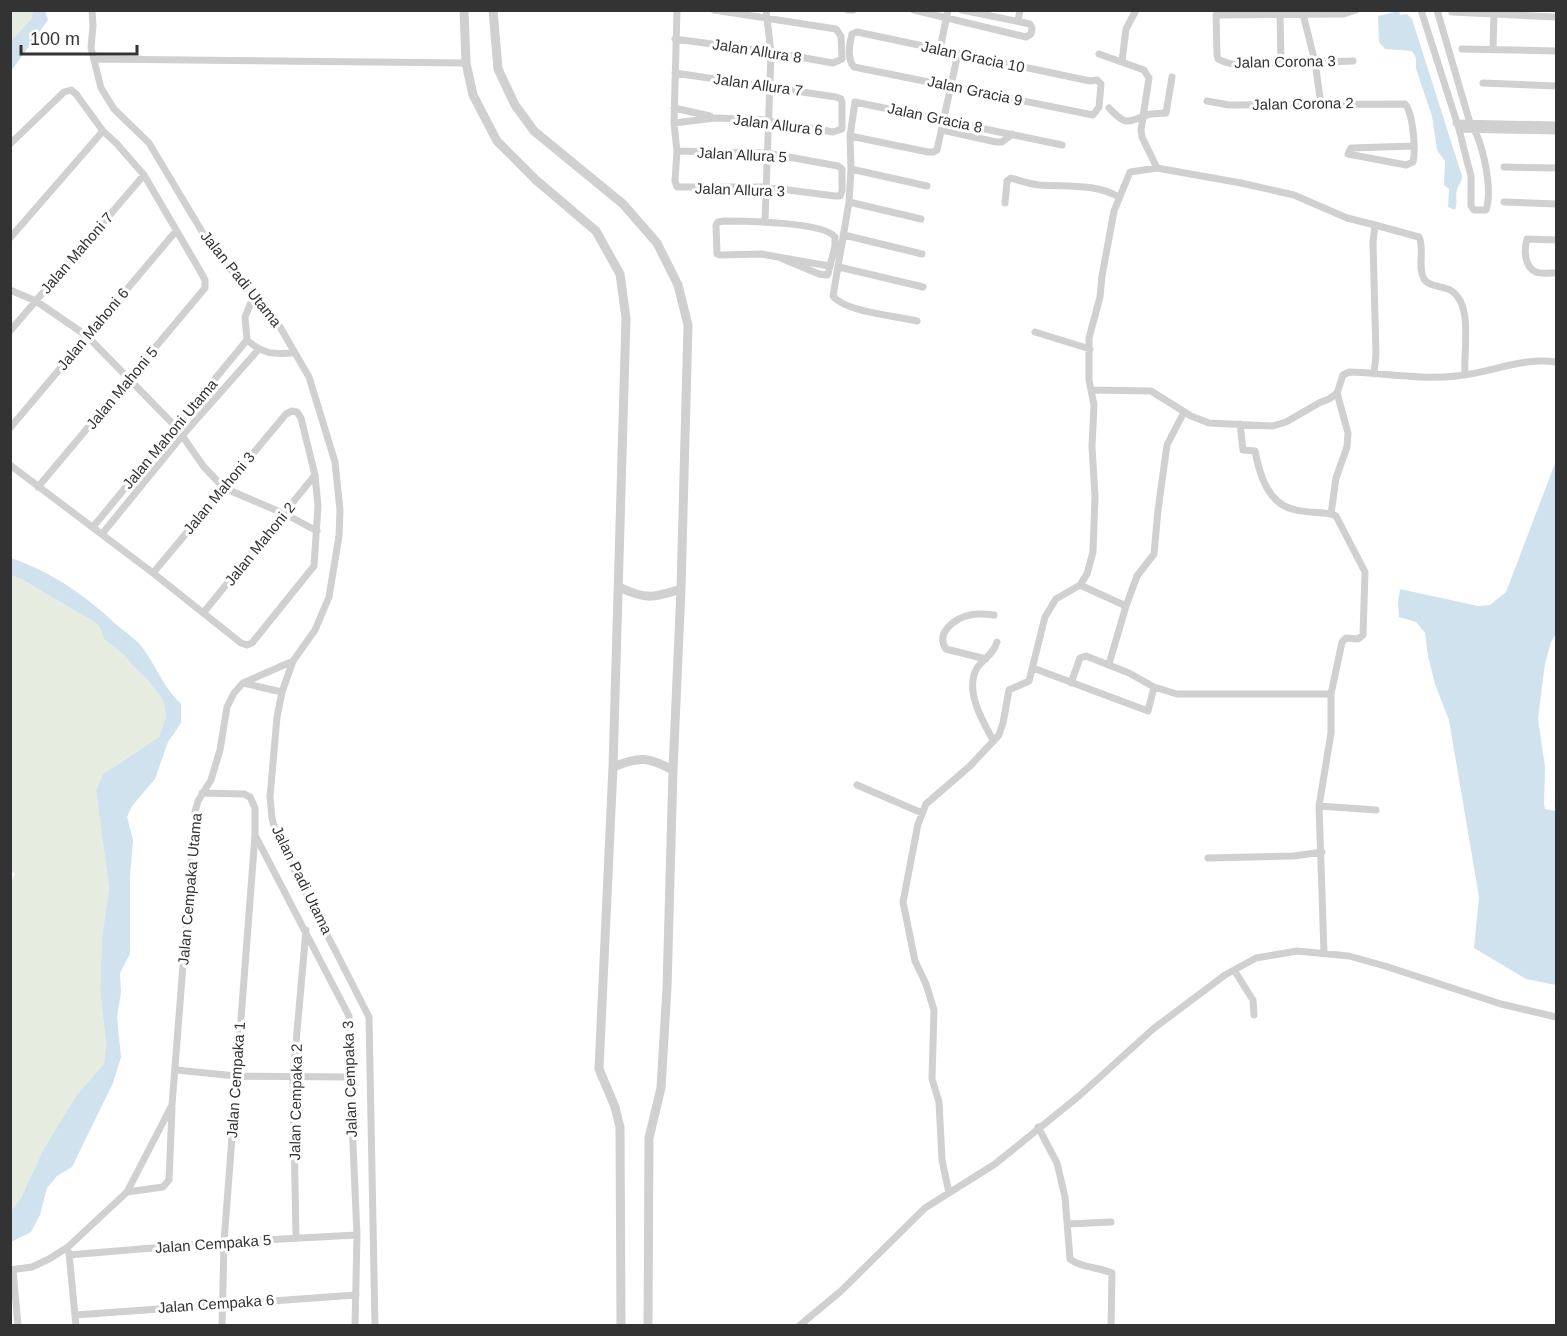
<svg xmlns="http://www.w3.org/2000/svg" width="1567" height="1336" viewBox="0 0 1567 1336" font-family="Helvetica,sans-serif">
<rect width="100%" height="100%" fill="#fff"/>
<path fill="#e6ecdf" d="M11,11H33L31,19L11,41Z
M11,575L21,579L93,621L99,626L104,639L124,655L134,667L147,679L163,700L166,716L159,737L116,765L96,791L109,888L102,937L100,991L106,1043L104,1064L77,1096L43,1150L21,1198L11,1211L10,885L15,874L10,870Z"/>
<path fill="#cfe2ee" d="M33,11H45L48,20L11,71V41L31,19Z
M1399,11L1400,15L1407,14L1412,19L1462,176C1462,183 1458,185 1457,190C1455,197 1458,203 1455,210L1448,207L1449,189L1444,185L1445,161L1437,150L1432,116L1416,69V58L1412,51L1385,49L1379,42L1378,16Z
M1556,461V634L1551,642L1545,664L1538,718L1545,767L1544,803L1545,809L1556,811V985L1526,979L1474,948L1479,897L1449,720L1435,684L1428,656L1425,633L1416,622L1399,617L1398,603L1400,589L1478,606L1490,605L1506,592Z
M11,558C52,572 86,596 118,626C126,633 136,639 142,647C157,667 162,685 181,704V723L168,742L155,779L132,806L127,817L133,840L130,877V954L120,973L121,992L117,1017L121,1057L113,1083L72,1167L57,1176L47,1188L40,1215L31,1232L11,1242V1211L21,1198L43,1150L77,1095L104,1064L106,1043L100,991L102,937L109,888L96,791L103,774L159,737L166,716L163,700L147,679L134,667L124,655L104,639L99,626L93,621L21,579L11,575Z"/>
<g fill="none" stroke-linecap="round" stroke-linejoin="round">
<path stroke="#d0d0d0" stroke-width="7" d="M92,10L93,26L91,48L101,88L114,109L149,143L210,245L280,327L309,377L335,462L340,510L339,536L329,597L315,630L293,661L282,692L277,717L270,797L272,818L276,834L369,1017L375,1326
M848,10H853
M914,10L1026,37L1031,34L1032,28L1030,24L962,10
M1302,10L1315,62L1321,105
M1421,10L1459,129L1467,161L1471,176V206L1474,210H1486C1493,189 1483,141 1470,123L1437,10
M1452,12L1556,17
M1280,14L1281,62
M1018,21L1020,10
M857,32L1090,81L1097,80L1101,84L1099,107L1093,115L854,67C847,59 849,44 852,34Z
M675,39L771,52L833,63L842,59L841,36L836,29L714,10
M940,49L948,10
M1462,49L1556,51
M1493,50L1494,10
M1099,54L1144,70L1149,78L1141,130L1142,137L1157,168
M94,59L466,63
M1122,61L1126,29L1136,10
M1353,61C1329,62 1306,61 1282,62C1261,63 1238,70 1218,59L1217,55L1216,15L1344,14L1356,10
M1483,83L1556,86
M1207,101L1229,105L1405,104C1413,113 1416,150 1413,162L1406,165L1348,154L1351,148L1414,146
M674,108L710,116
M1109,108C1125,125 1126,123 1147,115C1153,113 1160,114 1166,113L1172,77
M674,123L715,118L768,120L833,132L842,129V102L841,99L836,97L675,73
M1456,123L1556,125
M1459,129L1556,131
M942,130L996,142H1002L1012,134
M850,136L928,152H933L937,150L958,53
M10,144L64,92L71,90L76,94L103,131L117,144L144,175L199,269L205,280V288L38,487
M677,151L767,153L838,166L842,169V191L840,196H835L765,187H677L675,181L677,151L674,123L677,10
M1504,167L1556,168
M851,169L927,186
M849,202L921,219
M1504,202L1556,204
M1005,203L1007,181L1011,178C1021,181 1029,184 1039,185C1066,187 1094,183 1119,197
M765,222L771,52L766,10
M1375,225L1419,237C1425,249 1417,267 1424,279C1429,287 1442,286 1450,290C1474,303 1463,352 1465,375
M844,235L922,254
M10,238L103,131
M1556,240L1527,239C1524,249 1524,267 1536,272C1541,274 1551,273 1556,273
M783,259L819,274L827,275L828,274L835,246V237C824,222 745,221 724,221L718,222L716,225L717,254L720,255L761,254L829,266
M839,267L923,287
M10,290L36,301L87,336L176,427L204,467L224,488L285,514L317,531
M254,295L245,317L247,340C264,355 273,354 295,353
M917,321C896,316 845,312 833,296L849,202L851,169L850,136L855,102L1062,145
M10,331L144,175
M1035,332L1090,349
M1092,390L1151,391L1191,416L1209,423L1273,426L1286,422L1319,403L1329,399L1337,393L1343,375L1349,372C1385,373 1420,380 1456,376C1491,373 1521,357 1556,362
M1240,424L1243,450L1255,451C1259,473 1268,503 1292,509C1304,513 1318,512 1331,514L1336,516L1365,572L1363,635L1358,639L1346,638L1342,642L1331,694V733L1319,806L1324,953
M10,428L176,231
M10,465L153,573L241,643L247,645L252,643L314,566L318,506L315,475L301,418L297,412L292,411L286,414L153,573
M1331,514L1336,478L1347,447L1348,433L1337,393
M93,527L247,340
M102,534L181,437L258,350
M1080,585L1126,606L1109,664
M1126,606L1137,576L1154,554L1158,510L1167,445L1184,412
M204,612L315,475
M986,659L946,649C935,633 955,618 970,615C978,613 986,614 994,615
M1033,668L1148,711L1154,687
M243,683L282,692
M1071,683L1080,658L1086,656L1129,673L1154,687L1177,694H1331
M993,740C983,722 964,690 977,668C984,658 993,655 997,642
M857,785L922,813
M202,793L244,794L250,797L255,808V835L349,1016L350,1077L357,1235L355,1326
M1319,806L1376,810
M1208,858L1294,856L1322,852
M1234,970L1253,1000L1254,1015
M176,1070L236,1076L350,1077
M1038,1127L1057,1163L1065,1197L1070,1259C1081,1268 1099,1267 1112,1273L1111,1326
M127,1192L163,1187L169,1180L172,1108
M949,1193L942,1160L939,1102L932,1079L934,1010L926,984L915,961L903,902L918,824L926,804L970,766L999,735L1003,723L1009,690L1029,681L1045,617L1056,599L1080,585L1087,574L1093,552L1095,497L1092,446L1094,405L1089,380V338L1100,297L1102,276L1114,211L1130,172L1157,168L1241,183L1294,195L1347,218L1375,225L1373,242L1376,354L1374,374
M1068,1224L1111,1222
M296,1238L293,1077L306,930
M69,1253L76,1326
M69,1255L224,1242L357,1235
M10,1270L32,1267L49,1259L68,1247L127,1192L172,1105L195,812L198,801L211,780L220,750L227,707L234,693L243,683L293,661
M13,1270L18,1326
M75,1315L356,1295
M222,1326L224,1242L255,835
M799,1326L841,1291L925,1208L995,1164L1079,1096L1153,1029L1225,975L1256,958L1297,951L1349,956L1385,966L1501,1004L1556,1017"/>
<path stroke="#d0d0d0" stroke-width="9" d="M464,10L466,63L473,95L497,141L536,180L596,231L620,274L626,318L613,767L599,1069L615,1107L620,1127L621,1326
M493,10L498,69L515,105L534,131L623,204L657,243L678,285L688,325L681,589L673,770L667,988L661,1088L649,1138L648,1326
M619,587C646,600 653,598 681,589
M613,767C640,756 648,757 673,770"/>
</g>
<g text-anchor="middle" stroke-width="6" stroke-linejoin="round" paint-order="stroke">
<g font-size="15" fill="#333" stroke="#fff">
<text transform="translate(757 51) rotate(9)" y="5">Jalan Allura 8</text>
<text transform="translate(973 57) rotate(12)" y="5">Jalan Gracia 10</text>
<text transform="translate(1285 62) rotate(-1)" y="5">Jalan Corona 3</text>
<text transform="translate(758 85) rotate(8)" y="5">Jalan Allura 7</text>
<text transform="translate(975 91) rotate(12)" y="5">Jalan Gracia 9</text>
<text transform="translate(1303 104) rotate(-1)" y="5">Jalan Corona 2</text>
<text transform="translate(935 118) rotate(12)" y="5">Jalan Gracia 8</text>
<text transform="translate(778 125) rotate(7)" y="5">Jalan Allura 6</text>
<text transform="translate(742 155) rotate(3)" y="5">Jalan Allura 5</text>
<text transform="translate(740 190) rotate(2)" y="5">Jalan Allura 3</text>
<text transform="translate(77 253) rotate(-49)" y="5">Jalan Mahoni 7</text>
<text transform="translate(241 279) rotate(51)" y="5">Jalan Padi Utama</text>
<text transform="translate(93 329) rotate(-50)" y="5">Jalan Mahoni 6</text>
<text transform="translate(122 388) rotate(-50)" y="5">Jalan Mahoni 5</text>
<text transform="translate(170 434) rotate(-50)" y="5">Jalan Mahoni Utama</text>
<text transform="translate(219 493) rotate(-50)" y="5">Jalan Mahoni 3</text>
<text transform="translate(260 544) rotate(-51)" y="5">Jalan Mahoni 2</text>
<text transform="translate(302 880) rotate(64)" y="5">Jalan Padi Utama</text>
<text transform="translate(190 889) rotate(-85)" y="5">Jalan Cempaka Utama</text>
<text transform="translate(350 1079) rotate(-92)" y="5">Jalan Cempaka 3</text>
<text transform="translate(236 1080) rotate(-86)" y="5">Jalan Cempaka 1</text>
<text transform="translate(296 1102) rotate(-89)" y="5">Jalan Cempaka 2</text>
<text transform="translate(213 1244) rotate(-4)" y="5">Jalan Cempaka 5</text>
<text transform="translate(216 1304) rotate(-4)" y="5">Jalan Cempaka 6</text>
</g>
</g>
<rect width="1567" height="1336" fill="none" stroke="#333333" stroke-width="24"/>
<path d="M21 45v9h116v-9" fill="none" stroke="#333333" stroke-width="3"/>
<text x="30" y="45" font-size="18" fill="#333333" stroke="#ffffff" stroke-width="4.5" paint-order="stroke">100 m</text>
</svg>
